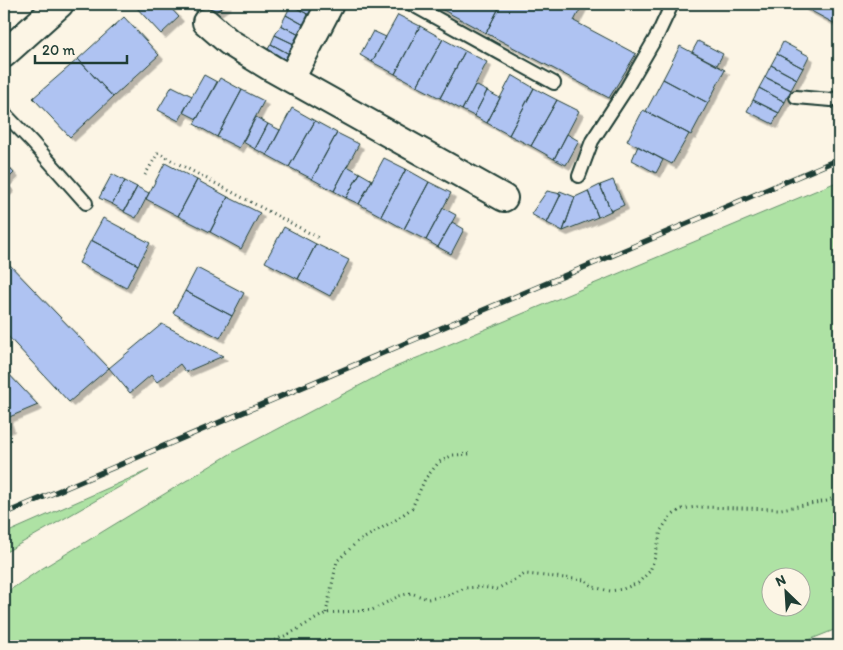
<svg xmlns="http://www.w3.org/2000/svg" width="843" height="650" viewBox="0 0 843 650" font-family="Itim,sans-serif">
<defs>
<filter id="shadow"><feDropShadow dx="4.5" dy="4.5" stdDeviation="0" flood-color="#0004"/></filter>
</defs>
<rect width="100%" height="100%" fill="#fcf5e5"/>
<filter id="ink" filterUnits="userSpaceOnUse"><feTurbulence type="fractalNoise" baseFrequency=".02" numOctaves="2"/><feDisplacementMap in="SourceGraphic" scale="10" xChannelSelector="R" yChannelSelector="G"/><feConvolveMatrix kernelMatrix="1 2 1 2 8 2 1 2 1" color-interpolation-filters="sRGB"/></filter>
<g filter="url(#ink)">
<path fill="#aee2a4" stroke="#66906c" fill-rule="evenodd" d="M839,181V628L794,646H4V594L38,571L235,451L393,368ZM770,578H800V608H770Z
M149,470L4,553V534Z"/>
<path fill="#afc3f2" stroke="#1f3d34" filter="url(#shadow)" d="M137,4H167L179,17L161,34L135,6Z
M203,4H227L211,15Z
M291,4H311L317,7L311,16L291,5Z
M432,4H491L499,8L486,33Z
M501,4H583L574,21L636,54L609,98L486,33Z
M803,4H839V26L802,6Z
M291,5L311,16L306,26L286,15Z
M286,15L306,26L301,36L281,25Z
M398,15L420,26L395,74L372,62Z
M124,17L159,55L113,97L78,59Z
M281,25L301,36L296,45L275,35Z
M420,26L443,39L417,86L395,74Z
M373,31L386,37L372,62L360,55Z
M275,35L296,45L291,55L271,44Z
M443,39L465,51L440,98L417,86Z
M698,41L723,54L717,65L692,52Z
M783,42L809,56L803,68L777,54Z
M271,44L291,55L286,64L265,54Z
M680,46L725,70L708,103L663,79Z
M465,51L487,62L462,110L440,98Z
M777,54L803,68L797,79L771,65Z
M78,59L113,97L70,137L33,98Z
M771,65L797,79L791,90L765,77Z
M204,75L217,82L197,119L183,112Z
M512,75L534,88L509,135L487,123Z
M765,77L791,90L785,102L759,88Z
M220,78L242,90L217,137L194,124Z
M663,79L708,103L691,135L646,111Z
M475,85L487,91L474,116L462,110Z
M172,86L192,96L179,121L158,110Z
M534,88L557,100L531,146L509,135Z
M759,88L785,102L779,113L753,100Z
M242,90L264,101L239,148L217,137Z
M487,91L500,98L487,123L474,116Z
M557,100L579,111L554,159L531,146Z
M753,100L779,113L773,124L747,111Z
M292,108L315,121L289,167L267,155Z
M643,110L689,134L672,164L627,141Z
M256,117L268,124L255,149L243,142Z
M315,121L337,133L312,179L289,167Z
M268,124L280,130L267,155L255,149Z
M337,133L359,144L334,191L312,179Z
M567,134L579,141L566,165L554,159Z
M638,146L663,160L656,173L632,160Z
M384,158L406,169L381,216L359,204Z
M4,162L14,173L5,182L10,187L4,193Z
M165,163L197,180L178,216L146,199Z
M347,166L360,173L346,198L334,191Z
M406,169L429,182L404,229L381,216Z
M360,173L372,180L359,204L346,198Z
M112,174L125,181L112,204L99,198Z
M197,180L228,197L210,232L178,216Z
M613,180L624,205L611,211L600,185Z
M125,181L137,187L124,211L112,204Z
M429,182L451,193L426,240L404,229Z
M600,185L611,211L598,217L588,191Z
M137,187L149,193L136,218L124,212Z
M547,191L561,194L547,223L531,214Z
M560,191L575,197L563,231L547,223L561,194H558Z
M588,191L598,217L563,231L575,197Z
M228,197L260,213L241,249L210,232Z
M443,208L456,215L438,247L426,240Z
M103,218L150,243L138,265L91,240Z
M452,222L464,229L451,254L438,247Z
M284,227L316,244L298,279L265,262Z
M91,240L138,265L126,288L79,263Z
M316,244L349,260L330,296L298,279Z
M6,261L109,368L69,402L4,332V263Z
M197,268L244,293L232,316L185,291Z
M185,291L232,316L220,338L173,313Z
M162,324L223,356L186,372L180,364L157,382L151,375L130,393L109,368Z
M4,369L38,405L7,418L10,427L4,430Z"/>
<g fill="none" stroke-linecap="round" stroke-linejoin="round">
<defs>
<path id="service" d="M411,4L554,83
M796,97L831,100L839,97
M4,113L32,142L86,203
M579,176L592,141L626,89L658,34L672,4"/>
<path id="minor" d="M206,22L229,42L273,69L504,198
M4,54L60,4
M291,79L330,4"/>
</defs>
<use href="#service" stroke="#1f3d34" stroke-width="16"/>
<use href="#minor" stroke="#1f3d34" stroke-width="30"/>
<path stroke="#1f3d34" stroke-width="3" stroke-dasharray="1 4" stroke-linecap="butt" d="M145,175L158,153L319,238
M326,613L337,561L356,543L397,519L412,508L425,479L439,462L453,455L470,454
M256,646L264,645L289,634L326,613L372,610L399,596L411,593L428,599L446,596L465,588L481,587L497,589L525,574L585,580L593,587L610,591L623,589L638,583L650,571L655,557L661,530L670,517L681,509L697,507L781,509L827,501L839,495"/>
<use href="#service" stroke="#fcf5e5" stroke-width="12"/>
<use href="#minor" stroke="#fcf5e5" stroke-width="26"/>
<defs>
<path id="rail" d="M4,514L839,159"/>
</defs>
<use href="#rail" stroke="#1f3d34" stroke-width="5.5"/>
<use href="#rail" stroke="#fcf5e5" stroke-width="4" stroke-dasharray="11" stroke-linecap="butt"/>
</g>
</g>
<rect width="843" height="650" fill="none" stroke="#fcf5e5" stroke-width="20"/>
<rect x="10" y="10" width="823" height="630" fill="none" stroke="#1f3d34" stroke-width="2" filter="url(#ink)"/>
<g transform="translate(786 592) rotate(335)"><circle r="24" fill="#fcf5e5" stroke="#a4ab9e"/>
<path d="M0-4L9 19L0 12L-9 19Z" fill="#1f3d34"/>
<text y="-8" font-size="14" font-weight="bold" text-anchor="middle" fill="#1f3d34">N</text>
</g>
<path d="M35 55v8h92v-8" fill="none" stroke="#1f3d34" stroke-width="2.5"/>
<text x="42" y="55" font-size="15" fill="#1f3d34" stroke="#fcf5e5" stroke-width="4" paint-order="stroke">20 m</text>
</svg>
